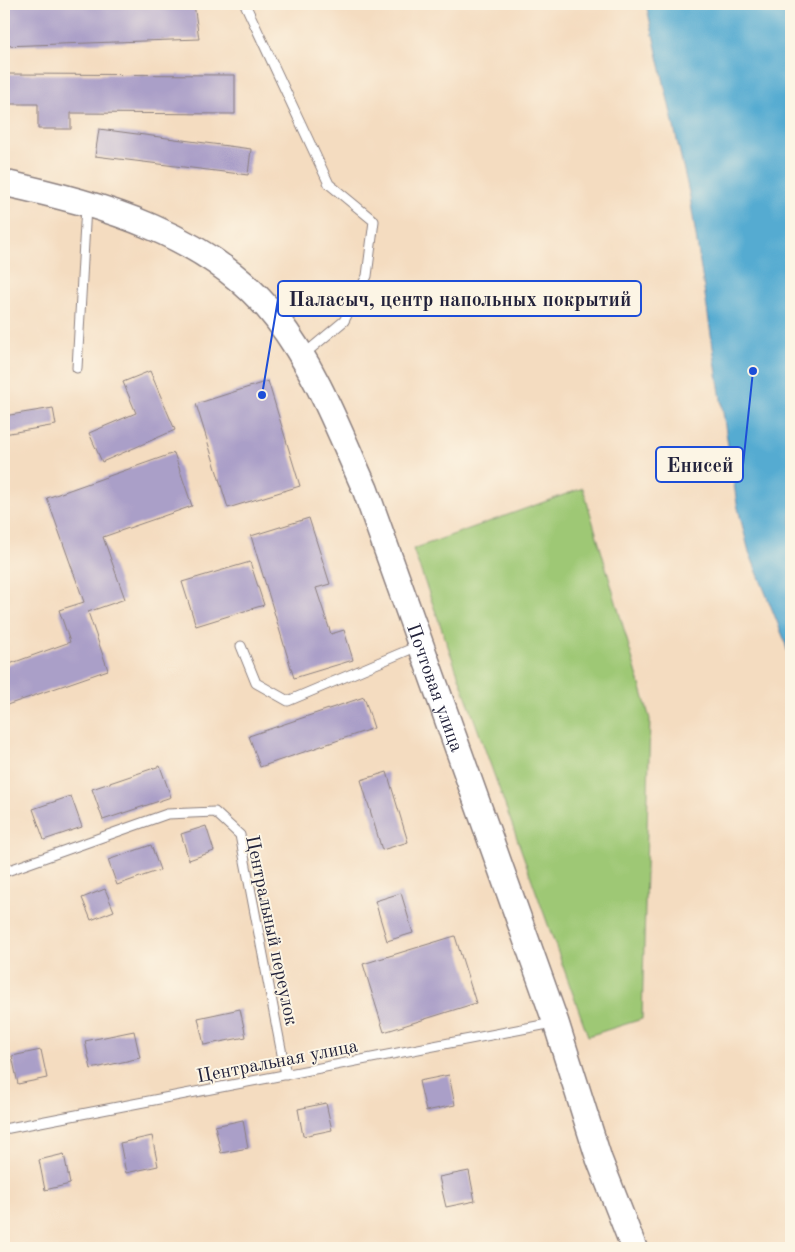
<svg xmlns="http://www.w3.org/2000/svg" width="795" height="1252" viewBox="0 0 795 1252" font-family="'Old Standard TT',serif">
<rect width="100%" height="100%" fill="#fcf5e5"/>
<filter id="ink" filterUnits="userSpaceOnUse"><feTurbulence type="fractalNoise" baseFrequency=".02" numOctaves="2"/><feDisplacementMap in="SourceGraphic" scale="10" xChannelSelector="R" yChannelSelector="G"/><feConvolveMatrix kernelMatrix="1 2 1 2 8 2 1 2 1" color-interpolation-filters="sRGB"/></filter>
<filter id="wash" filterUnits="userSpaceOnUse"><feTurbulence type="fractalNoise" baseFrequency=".0096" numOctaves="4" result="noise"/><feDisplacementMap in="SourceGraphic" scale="20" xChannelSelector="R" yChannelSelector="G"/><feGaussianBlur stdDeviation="1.12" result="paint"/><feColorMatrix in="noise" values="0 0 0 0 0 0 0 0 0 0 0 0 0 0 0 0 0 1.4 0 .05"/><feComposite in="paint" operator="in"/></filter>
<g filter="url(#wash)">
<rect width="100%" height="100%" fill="#f4dcc0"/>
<path fill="#9ec874" stroke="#607558" d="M583,488L650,719L642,1019L588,1036L413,549Z"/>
<path fill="#55abd1" stroke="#3c6686" d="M646,4H791V664L784,639L749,552L737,504L690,197Z"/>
<g id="blocks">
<path fill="#aa9fc8" d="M4,4H194L199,39L4,46Z
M4,74L235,75V114L71,113V129H38V104H4Z
M99,129L251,149L248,175L95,156Z
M150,371L175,430L102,462L89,433L136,413L123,382Z
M268,381L300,486L228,508L196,404Z
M53,408L56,425L4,434V416Z
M174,453L192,506L103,537L125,599L88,612L108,670L4,706V666L70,642L59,610L84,602L47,498Z
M309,518L330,584L316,588L331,634L344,630L353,660L294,678L251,536Z
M250,562L264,605L196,626L182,582Z
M364,697L374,728L260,767L249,736Z
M160,766L171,797L103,820L92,789Z
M387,772L408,842L382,850L361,780Z
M71,796L82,827L44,840L33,809Z
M206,826L214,851L189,860L181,834Z
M151,845L160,870L117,885L108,860Z
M105,889L114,911L91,920L82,898Z
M401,893L413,933L387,941L375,901Z
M455,936L476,1003L384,1032L363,964Z
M240,1009L246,1037L204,1045L198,1018Z
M134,1031L140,1058L91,1069L85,1041Z
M41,1050L47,1078L18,1084L12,1056Z
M449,1075L455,1105L426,1111L419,1081Z
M326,1103L332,1130L303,1136L298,1109Z
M243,1120L248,1148L221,1153L215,1126Z
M152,1136L158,1166L126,1173L120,1143Z
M64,1154L70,1184L45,1190L39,1160Z
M469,1171L475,1201L446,1207L439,1177Z"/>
</g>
</g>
<g filter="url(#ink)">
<use href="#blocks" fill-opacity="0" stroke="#8b7f7e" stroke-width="1"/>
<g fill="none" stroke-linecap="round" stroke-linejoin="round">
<defs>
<path id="service" d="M245,4L329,184L374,221L367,276L344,321L302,356
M77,368L86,206
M241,646L256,683L288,701L418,646
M4,872L167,814L215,812L240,835L286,1075
M4,1129L553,1023"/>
<g id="secondary">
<path id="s1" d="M4,183C103,205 210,234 276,318C316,369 339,431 365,489L556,1023L599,1159L634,1248"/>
</g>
</defs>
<use href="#service" stroke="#8b7f7e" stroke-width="11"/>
<use href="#secondary" stroke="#8b7f7e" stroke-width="28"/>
<use href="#service" stroke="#fff" stroke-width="9"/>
<use href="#secondary" stroke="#fff" stroke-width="25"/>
</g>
</g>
<g text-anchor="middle" stroke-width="4" stroke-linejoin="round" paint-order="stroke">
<g font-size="19" fill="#22223b" stroke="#fcf5e5">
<text dy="7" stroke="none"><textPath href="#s1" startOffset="714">Почтовая улица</textPath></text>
<text transform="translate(273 930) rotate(78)" y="7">Центральный переулок</text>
<text transform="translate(277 1060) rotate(-11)" y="7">Центральная улица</text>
</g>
</g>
<path fill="none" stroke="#1d4ed8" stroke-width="2" d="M262 395L278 299M753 371L743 465"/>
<g fill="#1d4ed8" stroke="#fcf5e5" stroke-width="2">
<circle cx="262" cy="395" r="5"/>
<circle cx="753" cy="371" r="5"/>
</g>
<g fill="#fcf5e5" stroke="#1d4ed8" stroke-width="2">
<rect x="278" y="281" width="363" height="35" rx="5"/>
<rect x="656" y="447" width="87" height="35" rx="5"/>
</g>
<g font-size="20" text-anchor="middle" font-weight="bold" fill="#22223b">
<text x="460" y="306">Паласыч, центр напольных покрытий</text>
<text x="700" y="472">Енисей</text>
</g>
<rect width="795" height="1252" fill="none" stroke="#fcf5e5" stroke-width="20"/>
</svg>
